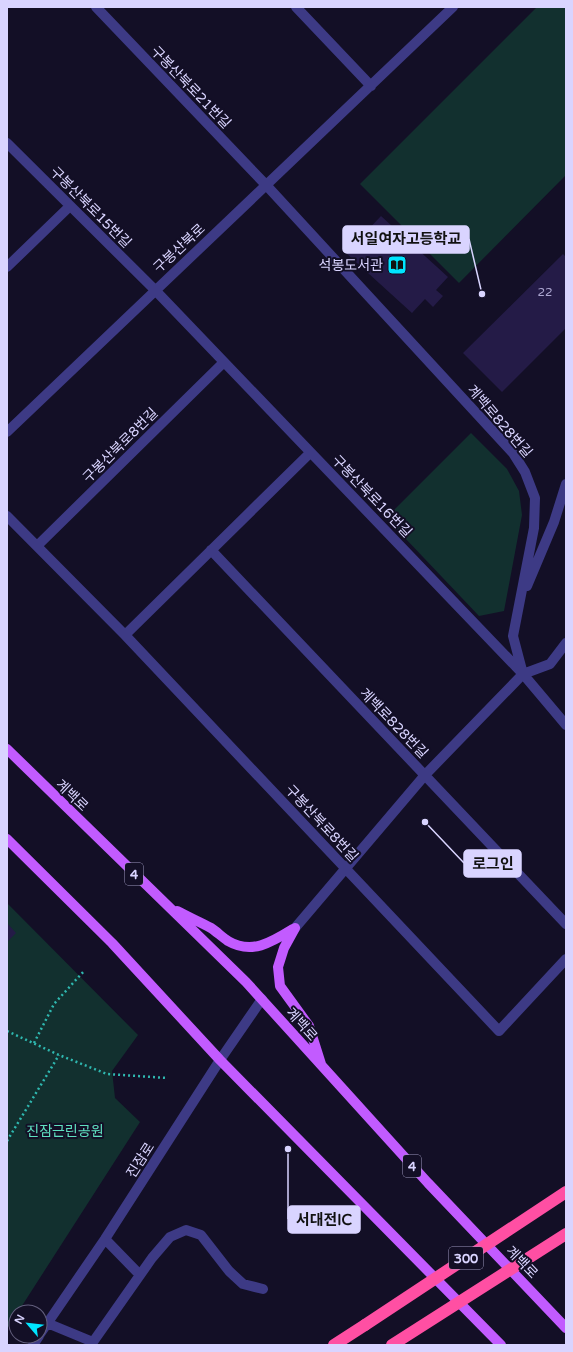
<svg xmlns="http://www.w3.org/2000/svg" width="573" height="1352" viewBox="0 0 573 1352" font-family="'Varela Round','Noto Sans KR',sans-serif">
<rect width="100%" height="100%" fill="#130f26"/>
<path fill="#12302f" d="M537,7H566V175L459,283L360,184Z
M471,433L507,469L519,491L522,515L504,611L479,616L386,518Z
M7,903L138,1035L112,1071L115,1098L140,1122L18,1312H16V1315L7,1329Z"/>
<path fill="#241b47" d="M381,216L448,277L436,290L443,296L433,307L425,299L412,313L346,253Z
M563,254L566,257V328L502,392L463,353Z
M7,923L16,933L7,942Z"/>
<g fill="none" stroke-linecap="round" stroke-linejoin="round">
<path stroke="#2fb8b0" stroke-width="2.5" stroke-dasharray="2 3" stroke-linecap="butt" d="M7,1031L59,1055L107,1074L167,1078
M34,1043L54,1004L84,971
M7,1141L59,1055"/>
<path stroke="#3d3a85" stroke-width="10" d="M96,7L267,186L513,453L525,472L535,498L534,528L513,636L523,674L425,775L295,928
M296,7L371,86
M7,143L155,290L523,674L566,725
M7,267L70,206
M7,432L453,7
M7,516L125,635L499,1031L566,959
M37,546L223,363
M211,550L566,924
M527,586L554,522L566,484
M125,635L310,453
M523,674L550,664L566,643
M105,1239L140,1275
M47,1323L93,1342L152,1258L170,1237L186,1230L201,1235L229,1271L243,1284L263,1289
M40,1334L105,1239L220,1060L262,999
M33,1345L39,1336"/>
<path stroke="#c25bff" stroke-width="10" d="M7,749L246,982L428,1183L566,1328
M7,839L112,943L220,1060L501,1345
M177,911C188,917 200,922 211,928C217,932 222,937 228,941C252,955 272,942 293,929
M295,928L284,948L278,967L280,986L309,1026L321,1064"/>
<path stroke="#ff4fa3" stroke-width="12" d="M334,1345L365,1325"/>
<path stroke="#ff4fa3" stroke-width="12" d="M365,1325L566,1192
M392,1345L566,1234"/>
</g>
<defs>
<symbol id="library-square" viewBox="-11 -11 22 22"><rect x="-9" y="-9" width="18" height="18" rx="4" fill="#00e5ff" stroke="#130f26"/><path d="M-6-4Q-3-5.5-.7-3.5V5Q-3 3-6 4ZM6-4Q3-5.5 .7-3.5V5Q3 3 6 4Z" fill="#111"/></symbol>
</defs>
<g fill-rule="evenodd">
<use href="#library-square" x="386" y="254" width="22" height="22"/>
</g>
<g text-anchor="middle" stroke-width="4" stroke-linejoin="round" paint-order="stroke">
<g font-size="12" fill="#aca6d1">
<text x="545" y="296">22</text>
</g>
<g fill="#130f26" stroke="#9e99be" stroke-width="1">
<rect x="125" y="863" width="18" height="22" rx="3"/>
<rect x="403" y="1155" width="18" height="22" rx="3"/>
<rect x="449" y="1247" width="34" height="22" rx="3"/>
</g>
<g font-size="13" font-weight="bold" fill="#d9d4ff">
<text x="134" y="879">4</text>
<text x="412" y="1171">4</text>
<text x="466" y="1263">300</text>
</g>
<g font-size="14" fill="#d9d4ff" stroke="#130f26">
<text transform="translate(191 87) rotate(46)" y="5">구봉산북로21번길</text>
<text transform="translate(91 207) rotate(45)" y="5">구봉산북로15번길</text>
<text transform="translate(179 248) rotate(-43)" y="5">구봉산북로</text>
<text transform="translate(500 421) rotate(49)" y="5">계백로828번길</text>
<text transform="translate(120 445) rotate(-45)" y="5">구봉산북로8번길</text>
<text transform="translate(372 496) rotate(46)" y="5">구봉산북로16번길</text>
<text transform="translate(394 723) rotate(46)" y="5">계백로828번길</text>
<text transform="translate(72 795) rotate(44)" y="5">계백로</text>
<text transform="translate(322 823) rotate(47)" y="5">구봉산북로8번길</text>
<text transform="translate(302 1024) rotate(48)" y="5">계백로</text>
<text transform="translate(140 1160) rotate(-57)" y="5">진잠로</text>
<text transform="translate(522 1262) rotate(46)" y="5">계백로</text>
</g>
<g font-size="14" fill="#d9d4ff" stroke="#130f26" text-anchor="end">
<text x="383" y="270">석봉도서관</text>
</g>
<g font-size="14" fill="#5fe0c0" stroke="#130f26">
<text x="65" y="1136">진잠근린공원</text>
</g>
</g>
<path fill="none" stroke="#d9d4ff" stroke-width="1.5" d="M482 294L469 239M425 822L464 863M288 1149L288 1219"/>
<g fill="#d9d4ff" stroke="#130f26" stroke-width="1.5">
<circle cx="482" cy="294" r="4"/>
<circle cx="425" cy="822" r="4"/>
<circle cx="288" cy="1149" r="4"/>
</g>
<g fill="#d9d4ff" stroke="#d9d4ff" stroke-width="1.5">
<rect x="343" y="226" width="126" height="27" rx="4"/>
<rect x="464" y="850" width="57" height="27" rx="4"/>
<rect x="288" y="1206" width="72" height="27" rx="4"/>
</g>
<g font-size="15" text-anchor="middle" font-weight="bold" fill="#111">
<text x="406" y="244">서일여자고등학교</text>
<text x="493" y="869">로그인</text>
<text x="324" y="1225">서대전IC</text>
</g>
<rect width="573" height="1352" fill="none" stroke="#d9d4ff" stroke-width="16"/>
<g transform="translate(28 1324) rotate(298)"><circle r="19" fill="#130f26" stroke="#625e7d"/>
<path d="M0-3L7 15L0 10L-7 15Z" fill="#00e5ff"/>
<text y="-6" font-size="11" font-weight="bold" text-anchor="middle" fill="#d9d4ff">N</text>
</g>
</svg>
